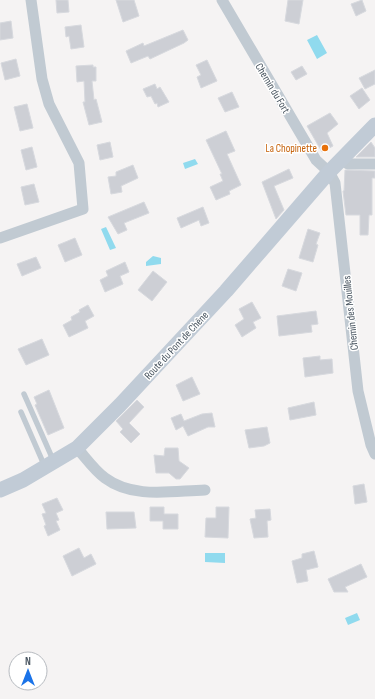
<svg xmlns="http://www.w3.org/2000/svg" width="375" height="699" viewBox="0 0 375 699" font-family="'Sofia Sans Condensed',sans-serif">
<rect width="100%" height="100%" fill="#f5f3f3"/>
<path fill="#90daee" d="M317,35L327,53L317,59L307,40Z
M195,159L198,164L185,169L183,163Z
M106,227L116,248L110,250L101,229Z
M153,256L161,258V264L146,266V262Z
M205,553H225V563L205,562Z
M357,613L360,620L348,625L345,618Z"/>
<path fill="#cdcfd5" stroke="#d7d9de" d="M56,0H68L69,12L57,13Z
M116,0H134L139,16L123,22Z
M288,0H303L299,24L285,21Z
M362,0L366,11L356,16L351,4Z
M11,21L13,38L0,40V23Z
M81,25L84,47L71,49L69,36L66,37L65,27Z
M183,30L188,40L184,43L150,59L148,56L131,63L126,51L143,43L144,46Z
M16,59L20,76L5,80L1,63Z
M207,60L217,81L201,88L197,77L201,75L196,65Z
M93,65V67H96V81H92L94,100L96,99L102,122L89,125L83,102H85L84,81L77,82L76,66Z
M302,66L307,74L296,80L291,72Z
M375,70V84L365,89L359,78Z
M155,84L157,89L160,87L169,102L158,107L157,103L155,104L151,96L147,97L143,89Z
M362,88L370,100L359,109L350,96Z
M232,92L239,107L225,112L218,98Z
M27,104L33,128L20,131L14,107Z
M330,113L338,124L327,133L333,146L322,152L307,126Z
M226,131L235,151L227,154L241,185L229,191L230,194L216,200L210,187L223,181L220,174H222L206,140Z
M110,142L113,157L100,160L97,145Z
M371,142L375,148V157H356Z
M32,147L37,167L26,170L21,150Z
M133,165L138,178L121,186L122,192L111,194L108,177L116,176V172Z
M289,169L293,178L274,186L284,210L276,219L262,182Z
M345,170L375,171V178H372V215H369L368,235H360V215H346L343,191H344Z
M34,184L39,202L25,205L21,187Z
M144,202L149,213L124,223L127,230L118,234L108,217Z
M203,207L209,223L201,226L199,220L181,228L177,218Z
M308,229L320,233L316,244L318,245L313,262L299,258Z
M75,238L82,255L65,262L58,245Z
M36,257L41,268L22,276L17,264Z
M125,262L129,272L120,276L123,284L105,292L100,280L108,276L106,271Z
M288,269L302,273L296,291L282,286Z
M153,271L167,282L152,301L138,290Z
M252,302L261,318L253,322L256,328L242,337L235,325L244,319L239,309Z
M88,305L94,316L85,321L88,328L69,337L63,325L72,320L71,317L80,312L79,310Z
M316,311L318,324L311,325L312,332L279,336L277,316Z
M42,339L49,355L26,365L18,349Z
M320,356V360L332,359L333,373L305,377L303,358Z
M192,377L200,394L183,401L176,385Z
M49,390L64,428L48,435L35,405L37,404L34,397Z
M137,400L144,407L129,423L140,434L131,443L120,432L123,429L116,421Z
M314,402L316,415L290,420L288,408Z
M212,413L215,427H208L188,436L183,426L176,430L171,418L181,414L184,421L202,414Z
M267,427L270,443L264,446L249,448L245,430Z
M165,448H178L179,461L189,468L180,479H176L169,473H156L154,455L164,456Z
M364,484L367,502L355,504L353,486Z
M57,498L63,510L56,513L59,520L56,521L60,530L48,536L44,526L46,525L42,514L46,513L42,504Z
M150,507H164V514H178V529H163V521H150Z
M216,507H229L228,538L205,537L206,518H216Z
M270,509L271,520L267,521L268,537L254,538L250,519L256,518L255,510Z
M106,512H134L136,528L107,529Z
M79,548L84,558L91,554L96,564L72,576L63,556Z
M314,551L318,567L306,570L308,581L297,583L292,561L302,558V554Z
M361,564L367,577L345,587L348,592H334L328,579Z"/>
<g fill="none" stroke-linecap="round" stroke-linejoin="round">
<path stroke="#c1cad2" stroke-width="5.5" d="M24,394L54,462
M21,412L45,467"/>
<path stroke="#c1cad2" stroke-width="11" d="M222,0L316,160L329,172L335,183L358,391L371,445L375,454
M341,159L348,164H375
M0,238L83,209L79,163L49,104L42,79L31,0
M77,448C86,458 94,470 105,478C133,499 171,491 205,490"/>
<path stroke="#c1cbd6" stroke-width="15" d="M0,490L23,480L77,448L120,405L226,291L329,172L375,125"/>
</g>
<circle fill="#e8710a" stroke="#fff" stroke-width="1.5" cx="325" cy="148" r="4"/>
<g text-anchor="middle" stroke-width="3" stroke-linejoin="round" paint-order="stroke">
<g font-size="11" fill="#4a5661" stroke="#fff">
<text transform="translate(273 88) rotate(59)" y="4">Chemin du Fort</text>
<text transform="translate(350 313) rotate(-96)" y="4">Chemin des Mouilles</text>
<text transform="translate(176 345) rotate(-47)" y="4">Route du Pont de Chêne</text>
</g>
<g font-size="11" fill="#c56008" stroke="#fff" text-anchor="end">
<text x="317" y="152">La Chopinette</text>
</g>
</g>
<g transform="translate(28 671)"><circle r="19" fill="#ffffff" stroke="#b7bbc0"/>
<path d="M0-3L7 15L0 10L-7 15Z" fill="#1a73e8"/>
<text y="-6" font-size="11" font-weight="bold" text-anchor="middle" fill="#4a5661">N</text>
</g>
</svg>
